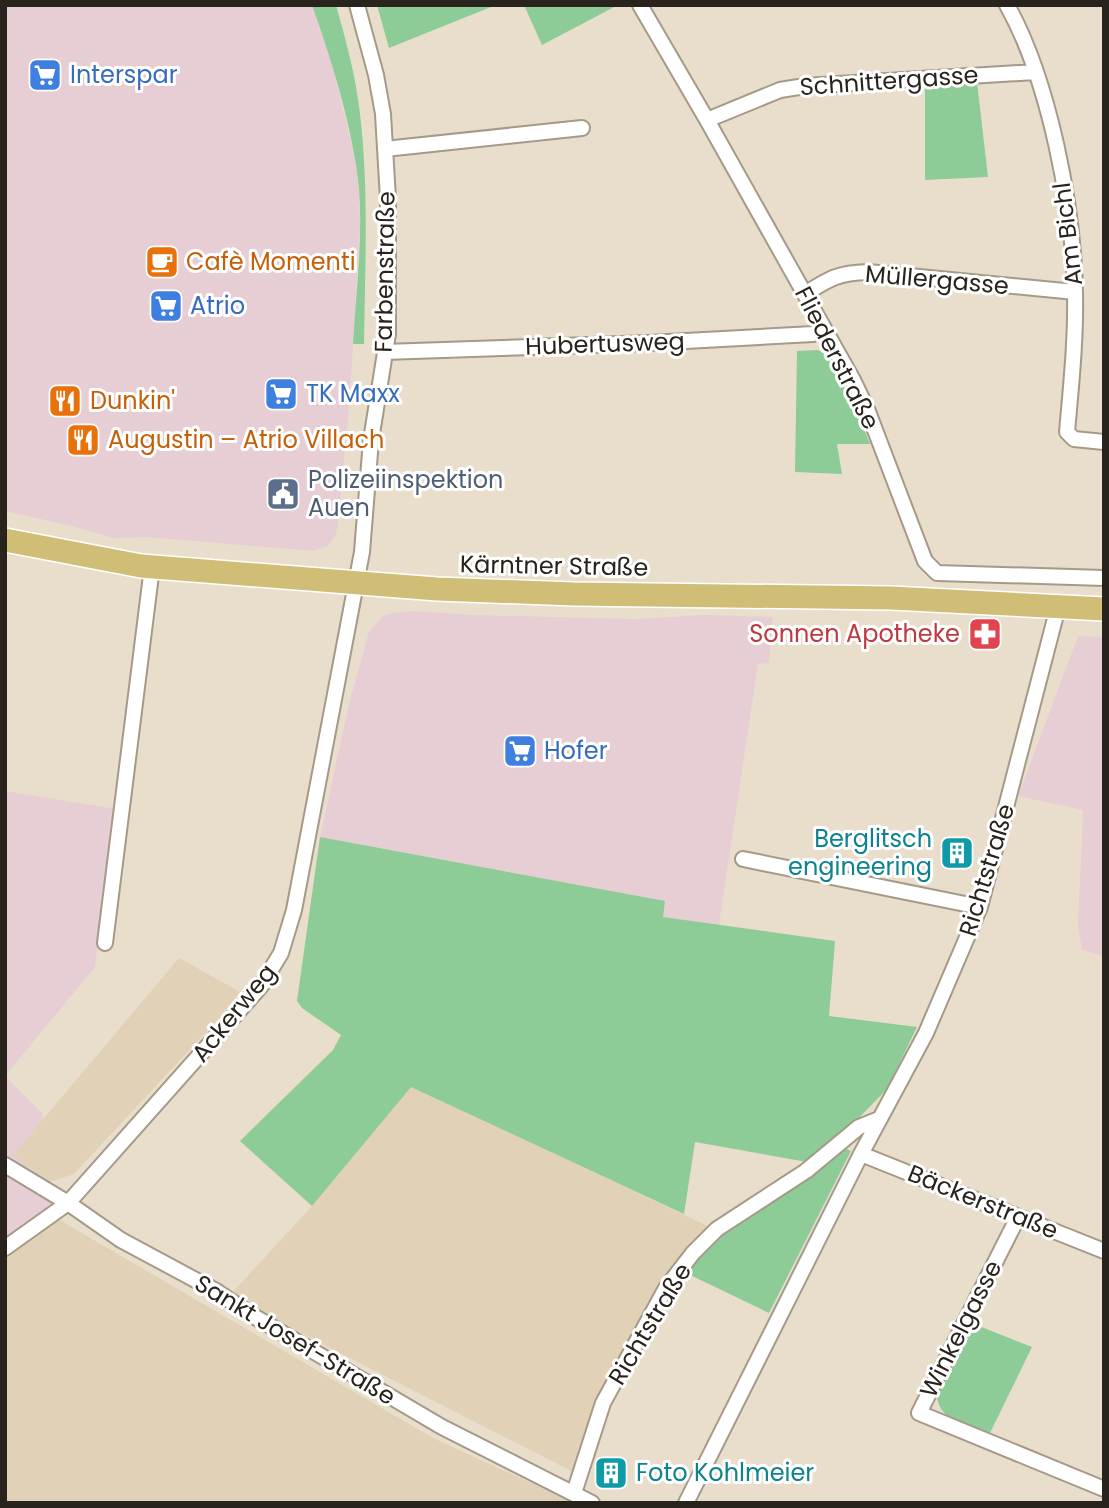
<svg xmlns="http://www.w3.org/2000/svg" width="1109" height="1508" viewBox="0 0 1109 1508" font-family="Poppins,sans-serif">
<rect width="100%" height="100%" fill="#e9decb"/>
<path fill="#e7ced5" d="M5,5H312L330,56L354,154L359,188L360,225L350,397L338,523L336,534L328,546L313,551L145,537L113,538L72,526L5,511Z
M415,611L472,615L637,619L706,615L773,617L769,663L758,664L719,925L662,917L664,901L320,837L349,704L369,632L383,616L392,613Z
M1078,636L1104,637V956L1082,950L1078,925L1083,810L1018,796Z
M5,791L116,809L95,967L5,1076L42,1113L56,1218L5,1234Z"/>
<path fill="#e0d1b7" d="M179,958L240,992L220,1017L74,1174L53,1181L41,1177L13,1155Z
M411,1086L712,1228L677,1262L656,1292L597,1401L575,1473L328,1347L231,1294L312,1206Z
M56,1218L433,1438L574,1503H5V1234Z"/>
<path fill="#8dcb97" d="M312,5H336C346,41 356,77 360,114C369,190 365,268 364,344H353C356,292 363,239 359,188C353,129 332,61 312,5Z
M377,5H496L389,48Z
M524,5H618L542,45Z
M977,82L988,177L925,180V84Z
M797,351L818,350L826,355L854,404L870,444H837L842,474L795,472Z
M320,837L665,901L663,917L835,941L829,1016L917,1027L887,1089L849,1128L807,1162L695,1142L684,1214L411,1087L312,1206L240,1141L333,1050L341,1035L302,1008L297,1001Z
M842,1147L851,1151L769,1313L686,1273L722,1232Z
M974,1324L1032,1347L990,1433C970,1426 939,1422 937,1396Z"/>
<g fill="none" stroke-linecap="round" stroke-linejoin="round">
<defs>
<path id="street" d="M640,5L707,120L853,380L867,409L925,561L937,573L1104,578
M1007,5C1049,80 1074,208 1075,294C1076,340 1071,386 1067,432L1074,439L1104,442
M707,120L780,90L805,86L1036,72
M385,149L582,128
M805,294C830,278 838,273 868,272L1075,292
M384,352L649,343L813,334L824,329
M743,859L980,907
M105,943L152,567
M861,1154L1104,1251
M5,1165L68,1203L121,1240L216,1291L250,1314L442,1427L592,1503
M1018,1217L919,1413L1104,1489
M5,1248L68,1203L261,986L281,953L294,910L362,552L371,440L388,334V199L383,114L376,75L357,5
M574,1493L603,1403L666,1288L693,1253L717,1229L806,1171L859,1127L879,1119
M686,1503L861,1154L926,1033L980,907L1058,607"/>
<path id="primary" d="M5,540L141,566L437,589L574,594L891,598L1104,609"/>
</defs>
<use href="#street" stroke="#a49a88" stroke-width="18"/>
<use href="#primary" stroke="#fff" stroke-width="26"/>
<use href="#street" stroke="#fff" stroke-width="14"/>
<use href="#primary" stroke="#d0be76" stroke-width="23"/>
</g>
<defs>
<symbol id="supermarket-square" viewBox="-11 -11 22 22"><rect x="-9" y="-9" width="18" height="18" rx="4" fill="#3f7fe0" stroke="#fff"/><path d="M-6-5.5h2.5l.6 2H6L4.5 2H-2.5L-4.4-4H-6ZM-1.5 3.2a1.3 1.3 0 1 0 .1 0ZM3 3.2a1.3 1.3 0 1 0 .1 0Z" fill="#fff"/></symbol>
<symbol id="cafe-square" viewBox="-11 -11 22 22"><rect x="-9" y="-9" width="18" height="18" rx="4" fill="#e8710a" stroke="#fff"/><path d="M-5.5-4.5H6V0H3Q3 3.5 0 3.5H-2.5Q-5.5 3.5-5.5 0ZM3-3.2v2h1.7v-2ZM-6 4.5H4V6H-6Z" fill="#fff"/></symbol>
<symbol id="restaurant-square" viewBox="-11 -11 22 22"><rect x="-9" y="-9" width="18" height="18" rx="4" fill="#e8710a" stroke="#fff"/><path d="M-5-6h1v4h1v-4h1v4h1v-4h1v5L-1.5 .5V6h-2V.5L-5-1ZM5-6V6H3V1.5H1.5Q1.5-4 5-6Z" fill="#fff"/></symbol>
<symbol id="civic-square" viewBox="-11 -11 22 22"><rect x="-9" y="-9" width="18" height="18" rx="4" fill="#5c6f8a" stroke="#fff"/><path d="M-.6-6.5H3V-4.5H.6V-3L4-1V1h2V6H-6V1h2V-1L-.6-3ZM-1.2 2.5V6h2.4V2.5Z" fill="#fff"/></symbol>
<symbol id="pharmacy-square" viewBox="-11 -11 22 22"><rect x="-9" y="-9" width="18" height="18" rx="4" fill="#e0444e" stroke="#fff"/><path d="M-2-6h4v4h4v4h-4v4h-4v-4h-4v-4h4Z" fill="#fff"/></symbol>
<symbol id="building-square" viewBox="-11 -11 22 22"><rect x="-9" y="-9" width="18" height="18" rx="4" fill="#0f9aa8" stroke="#fff"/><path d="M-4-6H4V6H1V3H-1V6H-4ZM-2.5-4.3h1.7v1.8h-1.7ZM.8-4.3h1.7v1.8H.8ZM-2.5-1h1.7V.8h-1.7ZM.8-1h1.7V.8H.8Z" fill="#fff"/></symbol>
</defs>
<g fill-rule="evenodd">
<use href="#supermarket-square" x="26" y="56" width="38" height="38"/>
<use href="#cafe-square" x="143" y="243" width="38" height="38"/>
<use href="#supermarket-square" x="147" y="287" width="38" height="38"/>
<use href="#supermarket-square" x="262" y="375" width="38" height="38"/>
<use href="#restaurant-square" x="46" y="382" width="38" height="38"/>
<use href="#restaurant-square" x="64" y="421" width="38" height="38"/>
<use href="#civic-square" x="264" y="475" width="38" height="38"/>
<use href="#pharmacy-square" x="966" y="615" width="38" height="38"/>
<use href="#supermarket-square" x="501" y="732" width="38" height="38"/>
<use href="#building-square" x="938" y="834" width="38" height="38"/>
<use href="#building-square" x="592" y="1454" width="38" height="38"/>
</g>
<g text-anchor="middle" stroke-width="6" stroke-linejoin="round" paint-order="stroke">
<g font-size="24" fill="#366cbe" stroke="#fff" text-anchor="start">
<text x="70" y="83">Interspar</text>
<text x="190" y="314">Atrio</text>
<text x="306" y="402">TK Maxx</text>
<text x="544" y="759">Hofer</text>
</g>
<g font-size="24" fill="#28231c" stroke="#fff">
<text transform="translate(889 81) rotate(-4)" y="8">Schnittergasse</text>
<text transform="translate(1068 234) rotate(-97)" y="8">Am Bichl</text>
<text transform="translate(385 272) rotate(-89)" y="8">Farbenstraße</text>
<text transform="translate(937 280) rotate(5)" y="8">Müllergasse</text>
<text transform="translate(605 344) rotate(-2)" y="8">Hubertusweg</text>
<text transform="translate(837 358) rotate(63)" y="8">Fliederstraße</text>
<text transform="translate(554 566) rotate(1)" y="8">Kärntner Straße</text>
<text transform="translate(987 870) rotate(-73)" y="8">Richtstraße</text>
<text transform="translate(234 1013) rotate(-51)" y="8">Ackerweg</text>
<text transform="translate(983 1202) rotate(22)" y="8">Bäckerstraße</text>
<text transform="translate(650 1324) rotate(-59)" y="8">Richtstraße</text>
<text transform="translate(961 1329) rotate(-63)" y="8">Winkelgasse</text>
<text transform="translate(295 1340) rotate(31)" y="8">Sankt Josef-Straße</text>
</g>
<g font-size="24" fill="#c56008" stroke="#fff" text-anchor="start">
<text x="186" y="270">Cafè Momenti</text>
<text x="90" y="409">Dunkin'</text>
<text x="108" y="448">Augustin – Atrio Villach</text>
</g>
<g font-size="24" fill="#4e5e75" stroke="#fff" text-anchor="start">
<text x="308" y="488">Polizeiinspektion<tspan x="308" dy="28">Auen</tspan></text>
</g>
<g font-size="24" fill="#be3a42" stroke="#fff" text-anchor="end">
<text x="960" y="642">Sonnen Apotheke</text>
</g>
<g font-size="24" fill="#0d838f" stroke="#fff" text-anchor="end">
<text x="932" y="847">Berglitsch<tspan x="932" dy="28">engineering</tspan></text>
<text x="636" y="1481" text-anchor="start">Foto Kohlmeier</text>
</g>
</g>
<rect width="1109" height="1508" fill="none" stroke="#28231c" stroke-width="14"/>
</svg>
